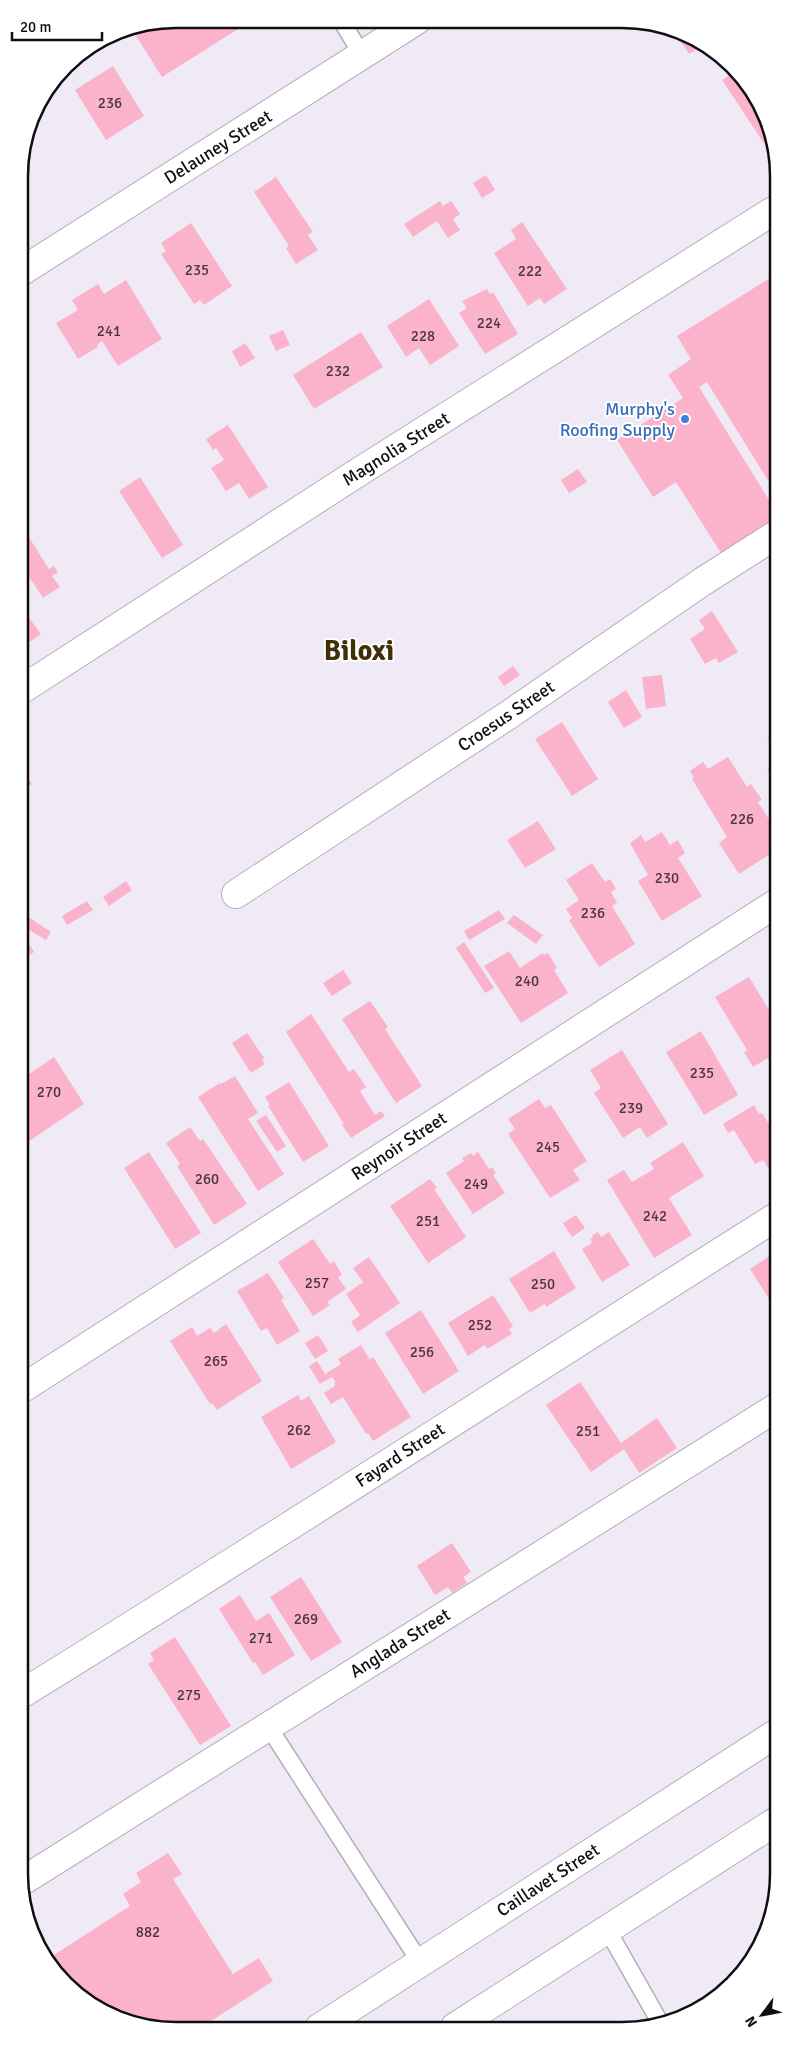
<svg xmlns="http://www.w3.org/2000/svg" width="797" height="2050" viewBox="0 0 797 2050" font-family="Signika,sans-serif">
<rect width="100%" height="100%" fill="#efeaf5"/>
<path fill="#fab3cb" d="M176,19H254L162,77L131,28Z
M673,29L691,35L704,45L689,54Z
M113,66L144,116L106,140L75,90Z
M736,71L773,136V157L722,80Z
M486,175L495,190L482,198L473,183Z
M276,177L313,232L308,235L318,250L296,264L286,248L289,246L254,192Z
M440,201L443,206L451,201L460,214L453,219L460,230L448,238L437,221L413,237L404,224Z
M19,205L24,215L19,218Z
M522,222L567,289L544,304L540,298L528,306L494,253L516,239L511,230Z
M191,223L232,286L204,305L200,300L194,304L161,254L166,251L161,243Z
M773,276L774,490L707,382L699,387L774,508V520L721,553L676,482L653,497L617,440L683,398L668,375L691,359L677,336Z
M126,280L162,339L118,366L102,341L97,345L98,347L78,359L56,323L78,310L72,300L98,284L104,294Z
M487,289L490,294L493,292L518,334L485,354L459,313L467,308L462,301Z
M429,299L459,346L430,365L419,348L406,357L387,326Z
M283,330L290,345L276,351L269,336Z
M361,332L383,367L314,409L293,375Z
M245,343L255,358L240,367L232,351Z
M228,425L268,487L249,499L239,483L226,491L211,468L224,460L216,448L213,450L206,439Z
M578,469L587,482L569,493L561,480Z
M140,477L183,545L162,558L119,491Z
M23,528L49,569L54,566L58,572L52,576L60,587L43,598L20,563V529Z
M20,606L41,634L21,648L20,646Z
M712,611L738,652L719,663L716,658L705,664L690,639L705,629L699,620Z
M513,666L520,675L504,686L498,677Z
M662,675L666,706L646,709L642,677Z
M626,690L642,717L624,728L608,702Z
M562,722L598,779L572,796L535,739Z
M775,733V750L767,738Z
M728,757L747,787L751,784L762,800L758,802L775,829V851L739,874L719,843L727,837L692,779L694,778L690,771L703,762L708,769Z
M775,765V781L767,769Z
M21,766L32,784L21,791Z
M538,821L556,849L525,868L507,840Z
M662,832L670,845L678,840L685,853L678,858L702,896L662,921L638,881L648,875L630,843L641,835L645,842Z
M592,863L605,882L610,879L616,889L611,892L617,903L612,906L635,944L599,967L569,920L572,918L566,909L579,900L566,880Z
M126,881L132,890L109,906L103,897Z
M87,901L93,910L67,925L62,916Z
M499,910L505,919L469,940L464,931Z
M24,914L51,932L46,940L21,925V919Z
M514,915L543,935L536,944L507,923Z
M21,931L34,952L21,960Z
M464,942L494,988L485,993L456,948Z
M509,951L520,968L543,953L544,955L548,953L557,968L554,970L568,993L521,1023L484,966Z
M343,970L352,983L332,996L323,983Z
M749,977L775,1020L776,1060L771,1063L768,1058L753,1067L744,1052L747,1050L715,997Z
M370,1001L388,1027L385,1029L422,1086L396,1103L342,1019Z
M311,1014L349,1072L354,1069L366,1087L360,1091L375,1115L381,1111L385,1116L351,1138L342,1125L344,1124L286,1032Z
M701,1031L738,1095L704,1115L666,1052Z
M247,1033L264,1058L262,1060L265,1064L251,1073L232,1043Z
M622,1050L668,1124L647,1138L640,1127L623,1138L594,1093L601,1088L590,1070Z
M54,1057L84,1104L22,1146V1079Z
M235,1076L258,1113L248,1119L284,1174L258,1191L198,1097L220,1083L221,1084Z
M289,1082L329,1146L303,1162L268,1106L270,1105L265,1097Z
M539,1099L545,1108L551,1105L587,1161L573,1170L580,1180L550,1198L508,1134L515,1129L508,1119Z
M754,1105L759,1114L762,1113L776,1135V1151L772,1154L776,1160V1180L763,1160L755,1164L734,1130L728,1133L723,1124Z
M266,1115L286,1146L277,1152L256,1121Z
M190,1127L200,1141L203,1139L247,1204L214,1225L177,1166L180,1164L166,1143Z
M683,1142L704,1176L669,1198L692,1235L654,1258L607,1180L624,1170L632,1182L654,1169L650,1163Z
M149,1152L201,1233L175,1249L124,1168Z
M478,1152L489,1169L492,1167L496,1173L493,1175L505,1193L473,1214L446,1173L464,1161L462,1158L471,1153L473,1156Z
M430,1179L437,1188L434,1189L466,1237L428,1263L390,1206Z
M576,1215L585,1228L572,1237L563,1223Z
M598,1232L601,1237L609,1232L630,1265L602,1282L582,1249L592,1243L590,1239L593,1237L592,1236Z
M313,1239L330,1264L334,1261L342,1275L338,1277L346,1289L327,1302L330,1305L313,1316L278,1262Z
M554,1251L576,1288L546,1307L545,1304L530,1313L509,1279Z
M771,1255L776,1263V1310L750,1269Z
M369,1257L400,1303L358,1332L351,1322L360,1315L346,1294L363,1282L353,1268Z
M268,1273L284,1298L281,1300L300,1331L277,1345L267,1328L261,1331L237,1291Z
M493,1295L513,1326L509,1329L512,1334L487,1349L485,1345L468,1356L448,1323Z
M421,1310L459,1371L423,1394L385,1333Z
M226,1324L262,1381L217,1410L212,1403L210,1404L170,1341L192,1327L197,1336L210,1328L214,1333Z
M318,1335L328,1351L315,1359L305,1343Z
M361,1345L370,1360L373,1357L411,1417L373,1441L368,1433L366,1434L343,1397L331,1404L324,1393L335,1386L334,1383L336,1382L332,1377L320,1384L309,1366L317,1361L325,1374L341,1364L338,1359Z
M580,1382L621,1443L657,1418L677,1448L639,1473L624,1449L591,1472L546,1405Z
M298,1395L301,1401L309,1396L336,1442L291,1469L261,1417Z
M452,1543L471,1572L463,1577L467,1583L452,1593L448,1587L435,1595L417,1566Z
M301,1577L342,1642L311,1661L270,1597Z
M240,1595L256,1621L269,1613L295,1655L263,1675L255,1662L253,1663L219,1609Z
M175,1637L231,1726L200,1745L148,1664L154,1660L150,1653Z
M168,1853L182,1874L173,1879L233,1974L259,1958L273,1981L200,2028H146L72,1992L46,1960L130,1906L123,1894L141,1882L136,1873Z"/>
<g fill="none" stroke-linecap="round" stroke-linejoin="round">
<defs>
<path id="lane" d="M341,20L362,55
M268,1726L420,1962
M607,1929L662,2026"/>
<path id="street" d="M19,273L417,20
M21,690L365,468L773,211
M236,894L507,716L702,582L774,536
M23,1388L775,904
M23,1693C276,1537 525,1375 776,1217
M24,1880L777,1407"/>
<path id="secondary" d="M455,2027L778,1820
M319,2028L777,1733"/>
</defs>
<use href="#lane" stroke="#b4afbb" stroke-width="19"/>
<use href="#street" stroke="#b4afbb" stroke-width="30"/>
<use href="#secondary" stroke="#b4afbb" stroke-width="30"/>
<use href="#lane" stroke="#fff" stroke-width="16"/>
<use href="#street" stroke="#fff" stroke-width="28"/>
<use href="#secondary" stroke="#fff" stroke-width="28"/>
</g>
<circle fill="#3f7fe0" stroke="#fff" stroke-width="2" cx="685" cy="419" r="5"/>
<g text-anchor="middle" stroke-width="4" stroke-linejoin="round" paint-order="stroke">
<g font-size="15" fill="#4a3740">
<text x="110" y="108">236</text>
<text x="197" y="275">235</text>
<text x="530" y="276">222</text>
<text x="489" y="328">224</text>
<text x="109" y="336">241</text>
<text x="423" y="341">228</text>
<text x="338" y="376">232</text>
<text x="742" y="824">226</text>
<text x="667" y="883">230</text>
<text x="593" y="918">236</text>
<text x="527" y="986">240</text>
<text x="702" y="1078">235</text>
<text x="49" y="1097">270</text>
<text x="631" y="1113">239</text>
<text x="548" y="1152">245</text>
<text x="207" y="1184">260</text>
<text x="476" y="1189">249</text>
<text x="655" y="1221">242</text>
<text x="428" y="1226">251</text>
<text x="317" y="1288">257</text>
<text x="543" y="1289">250</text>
<text x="480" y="1330">252</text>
<text x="422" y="1357">256</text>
<text x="216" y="1366">265</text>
<text x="299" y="1435">262</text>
<text x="588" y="1436">251</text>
<text x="306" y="1624">269</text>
<text x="261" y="1643">271</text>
<text x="189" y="1700">275</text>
<text x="148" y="1937">882</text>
</g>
<g font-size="18" fill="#100e12" stroke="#fff">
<text transform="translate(218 147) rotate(-32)" y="6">Delauney Street</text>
<text transform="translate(396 449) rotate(-32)" y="6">Magnolia Street</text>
<text transform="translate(506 716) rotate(-34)" y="6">Croesus Street</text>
<text transform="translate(399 1146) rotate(-33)" y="6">Reynoir Street</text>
<text transform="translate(400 1455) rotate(-33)" y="6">Fayard Street</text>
<text transform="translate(400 1643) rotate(-32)" y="6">Anglada Street</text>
<text transform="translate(548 1880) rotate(-33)" y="6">Caillavet Street</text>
</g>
<g font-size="18" fill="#366cbe" stroke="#fff" text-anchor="end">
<text x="675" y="415">Murphy's<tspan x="675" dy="21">Roofing Supply</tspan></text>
</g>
<g font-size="28" font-weight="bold" fill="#422f07" stroke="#fff">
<text x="359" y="660">Biloxi</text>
</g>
</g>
<path d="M0 0H797V2050H0ZM176 28H622A148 148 0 0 1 770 176V1874A148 148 0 0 1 622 2022H176A148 148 0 0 1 28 1874V176A148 148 0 0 1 176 28Z" fill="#fff" fill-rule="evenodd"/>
<path fill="none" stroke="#100e12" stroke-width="2.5" d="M176 28H622A148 148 0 0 1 770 176V1874A148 148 0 0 1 622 2022H176A148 148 0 0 1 28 1874V176A148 148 0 0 1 176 28Z"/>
<g transform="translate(762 2015) rotate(238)" stroke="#ffffff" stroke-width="4" paint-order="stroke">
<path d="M0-4L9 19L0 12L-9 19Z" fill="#100e12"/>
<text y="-8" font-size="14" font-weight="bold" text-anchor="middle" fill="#100e12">N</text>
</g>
<path d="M12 32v8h90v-8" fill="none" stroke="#100e12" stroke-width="2.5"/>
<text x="20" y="32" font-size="15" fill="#100e12" stroke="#ffffff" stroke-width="4" paint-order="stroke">20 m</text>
</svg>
